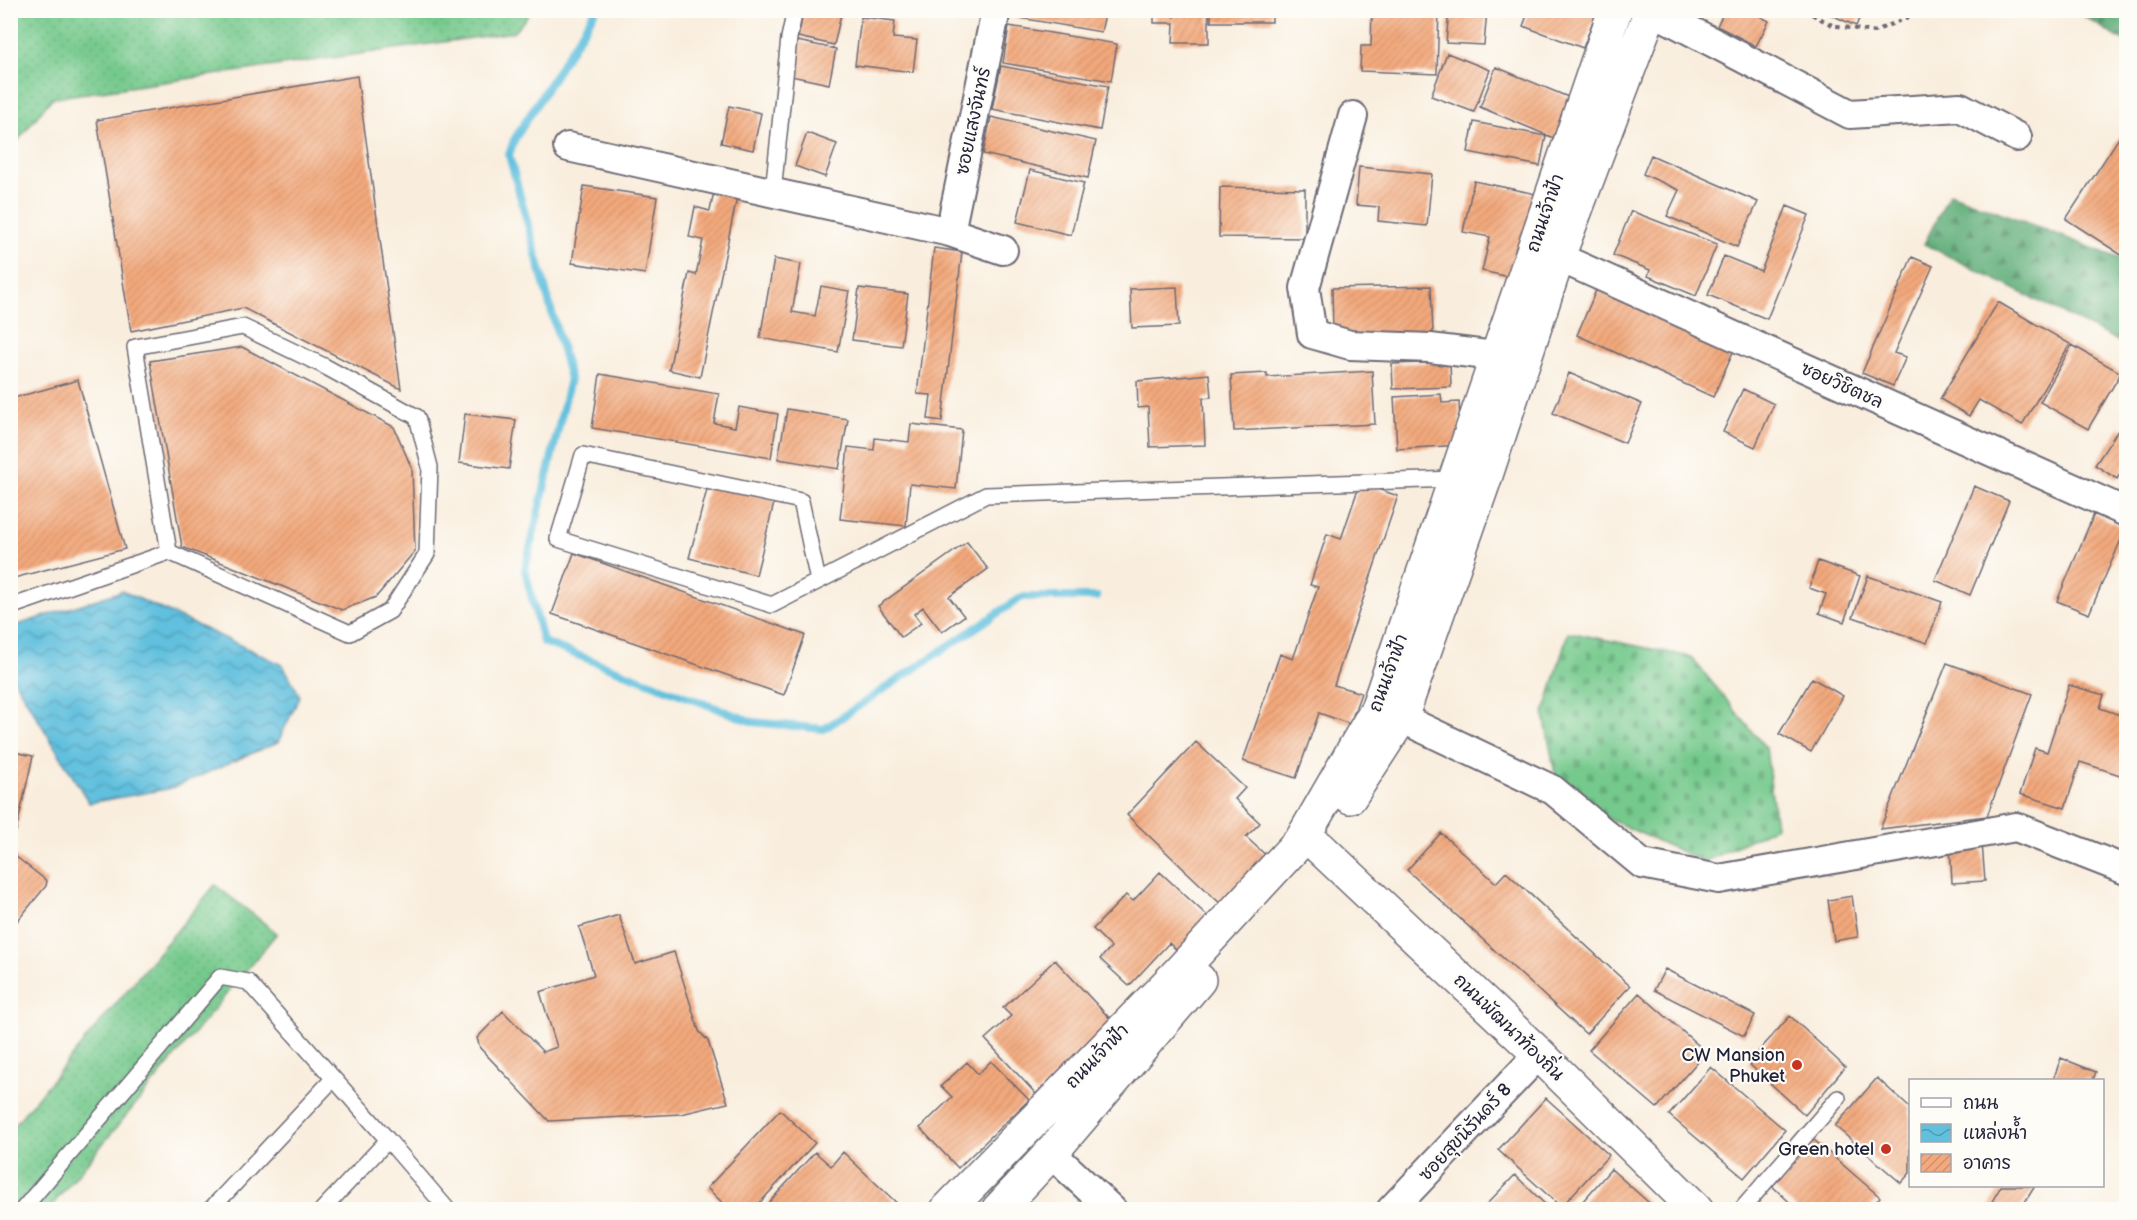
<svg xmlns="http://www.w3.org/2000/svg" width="2137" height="1220" viewBox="0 0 2137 1220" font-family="'Balsamiq Sans','Playpen Sans Thai',sans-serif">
<defs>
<pattern id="grass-dots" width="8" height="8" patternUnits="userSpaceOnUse" patternTransform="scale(1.5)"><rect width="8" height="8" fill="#74c98c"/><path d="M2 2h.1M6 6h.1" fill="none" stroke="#64ac7a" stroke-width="1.8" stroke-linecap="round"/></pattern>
<pattern id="forest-firs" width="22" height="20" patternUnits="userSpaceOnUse" patternTransform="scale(1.5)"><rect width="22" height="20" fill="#5fad78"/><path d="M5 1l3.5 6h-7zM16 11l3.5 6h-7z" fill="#4e8c64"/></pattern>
<pattern id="cemetery-stones" width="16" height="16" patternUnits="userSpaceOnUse" patternTransform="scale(1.5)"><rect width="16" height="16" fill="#74c98c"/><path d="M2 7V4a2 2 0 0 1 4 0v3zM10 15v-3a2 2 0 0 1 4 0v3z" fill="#64ac7a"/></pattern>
<pattern id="water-waves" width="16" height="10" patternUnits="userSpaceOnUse" patternTransform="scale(1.5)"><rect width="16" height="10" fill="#60c0de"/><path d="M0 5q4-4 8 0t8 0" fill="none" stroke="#4f9cb5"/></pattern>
<pattern id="building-hatch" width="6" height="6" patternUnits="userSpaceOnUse" patternTransform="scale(1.5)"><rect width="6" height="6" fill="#f3a97c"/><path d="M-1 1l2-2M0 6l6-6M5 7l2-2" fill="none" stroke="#d0916c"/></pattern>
</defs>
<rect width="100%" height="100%" fill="#fdfcf7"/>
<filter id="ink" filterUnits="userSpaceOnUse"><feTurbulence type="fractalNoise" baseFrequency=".0167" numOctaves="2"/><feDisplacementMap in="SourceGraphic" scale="12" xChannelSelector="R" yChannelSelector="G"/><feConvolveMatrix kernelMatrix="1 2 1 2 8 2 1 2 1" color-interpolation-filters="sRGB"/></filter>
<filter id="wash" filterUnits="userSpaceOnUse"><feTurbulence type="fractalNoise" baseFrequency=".008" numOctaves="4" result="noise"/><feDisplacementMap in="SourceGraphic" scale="24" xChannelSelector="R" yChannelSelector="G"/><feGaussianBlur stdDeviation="1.35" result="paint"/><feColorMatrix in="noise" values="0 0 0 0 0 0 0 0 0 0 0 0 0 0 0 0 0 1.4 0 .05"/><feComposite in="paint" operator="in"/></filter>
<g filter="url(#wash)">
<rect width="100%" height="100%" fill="#f9eede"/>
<path fill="url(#grass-dots)" stroke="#4b7664" stroke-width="1.5" d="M11,10H532V11L514,32L52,98L11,149Z
M215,885L277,933L49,1209L11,1210V1129Z"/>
<path fill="url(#forest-firs)" stroke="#40685a" stroke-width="1.5" d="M2076,11H2126V43Z
M1950,193L2126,261V345L1924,244Z"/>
<path fill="url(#cemetery-stones)" stroke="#4b7664" stroke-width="1.5" d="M1568,632L1691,657L1766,748L1776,827L1704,862L1602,816L1555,774L1544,714Z"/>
<path fill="url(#water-waves)" stroke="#41718c" stroke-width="1.5" d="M122,591L283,665L300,696L278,742L172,788L89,803L11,675V627Z"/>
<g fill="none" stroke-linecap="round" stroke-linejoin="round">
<path stroke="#60c0de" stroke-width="8" d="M596,10L514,140L509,155L570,379L525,570L543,642L753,722L824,729L1022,597H1097"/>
</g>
<g id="blocks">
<path fill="url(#building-hatch)" d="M804,10H842L834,45L798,37Z
M1015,10H1106L1101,32L1014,17Z
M1154,10H1173L1174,18V10H1209V43H1173L1174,23H1154Z
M1211,10H1272V22H1211Z
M1372,10H1439L1437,74L1360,71L1361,46H1371Z
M1449,10H1487L1484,45L1446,43Z
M1529,10H1597L1583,48L1523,26Z
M1725,10H1748L1769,21L1756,46L1717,26Z
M1828,10H1863L1856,26L1827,13Z
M861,17L895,21L893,38L917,40L913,72L855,65Z
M1009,26L1117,44L1111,81L1003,63Z
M797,41L836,49L829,84L791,76Z
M1447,53L1490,70L1474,112L1431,96Z
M1001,66L1108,86L1100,130L992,109Z
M1496,67L1573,99L1556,139L1480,107Z
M357,76L401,389L243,308L131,331L97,120Z
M729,106L761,113L753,150L721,143Z
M991,117L1096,141L1088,178L983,154Z
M1474,122L1546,136L1540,166L1468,152Z
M2126,127V258L2066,219Z
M807,133L837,144L825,177L795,166Z
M1651,155L1758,202L1737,247L1667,216L1679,190L1643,174Z
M1359,167L1432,174L1427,226L1378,221L1379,207L1356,205Z
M1030,170L1084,183L1071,235L1017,222Z
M1474,181L1536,194L1518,279L1482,271L1490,237L1463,232Z
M584,186L657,197L645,274L572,263Z
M715,187L738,192L700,377L669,370L689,273L696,275L703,240L689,237L695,207L710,211Z
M1220,187L1305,189V238L1219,237Z
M1787,206L1809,215L1767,319L1708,295L1724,256L1761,271Z
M1631,211L1717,244L1696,296L1648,276L1650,270L1613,255Z
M934,248L962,252L942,421L928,419L931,395L917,394Z
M1912,257L1933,266L1894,353L1906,357L1893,386L1862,373Z
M774,259L801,264L792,312L815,316L821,286L849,291L838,352L760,338Z
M1600,281L1737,343L1713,397L1577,335Z
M1431,286L1433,333L1359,335L1333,332L1332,288Z
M1177,287L1179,326L1132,328L1130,289Z
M859,288L908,294L901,346L852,340Z
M1998,302L2070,344L2022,425L1979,400L1969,416L1940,399Z
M2072,345L2121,373L2088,429L2040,402Z
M242,347L394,427L412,469L415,551L376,597L342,610L182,547L150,361Z
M1450,362L1451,387L1393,389L1392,364Z
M1372,371L1375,424L1234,431L1231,375L1267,373V377Z
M1569,373L1642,404L1625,443L1553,413Z
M600,374L719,394L714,423L735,427L739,407L778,414L771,458L592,428Z
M1209,374L1211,397L1203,398L1205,445L1150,447L1148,407L1138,408L1137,381Z
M78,380L125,549L10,579V399Z
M1743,389L1774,404L1755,447L1723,432Z
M1441,394L1442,403L1459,402L1461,445L1397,449L1394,397Z
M787,409L848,419L839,469L778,459Z
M465,414L516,420L509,469L459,463Z
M911,424L962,430L956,489L910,484L906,526L840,519L848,447L874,450L875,438L909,442Z
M2120,427L2126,431V464L2117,479L2095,465Z
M709,482L775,499L756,575L689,558Z
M1360,483L1398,496L1334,685L1361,693L1350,724L1319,713L1296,778L1243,761L1280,654L1293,659L1318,587L1310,585L1327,534L1341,539Z
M1974,486L2009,501L1970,595L1935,580Z
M2094,514L2126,528L2089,614L2057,601Z
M967,542L988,569L949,597L964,616L942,632L923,607L914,614L921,623L901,637L878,606Z
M574,553L805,635L784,695L552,614Z
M1818,561L1860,576L1844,622L1819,613L1826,594L1809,588Z
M1868,576L1942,602L1927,643L1853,617Z
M1947,663L2032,694L1987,816L1880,829Z
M1812,678L1843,696L1811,752L1779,734Z
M2069,685L2104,695L2100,708L2126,717V777L2080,762L2065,808L2020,794L2035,748L2047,752Z
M1196,742L1245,788L1235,799L1260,823L1246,837L1271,860L1225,908L1127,815Z
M10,751L33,756L16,831L10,829Z
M1441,833L1496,883L1506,872L1630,986L1586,1034L1407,870Z
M1982,843L1985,881L1952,883L1950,845Z
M10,852L47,881L46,886L10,930Z
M1160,872L1215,923L1183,956L1169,943L1129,986L1100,959L1111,947L1093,929L1126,895L1133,901Z
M1852,896L1858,937L1834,941L1828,900Z
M619,915L635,964L674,952L699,1031L708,1041L728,1103L681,1114L549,1121L480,1048L477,1038L503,1011L543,1052L557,1047L540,992L594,975L579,927Z
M1055,960L1114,1023L1036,1094L985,1039L1011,1016L1003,1008Z
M1665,969L1755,1015L1744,1036L1654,990Z
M1639,993L1706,1052L1657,1108L1589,1050Z
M1790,1016L1845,1067L1805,1115L1748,1063Z
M2061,1058L2096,1072L2093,1080H2053Z
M991,1061L1029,1100L958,1168L920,1128L952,1097L941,1086L967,1062L978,1074Z
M1711,1067L1785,1130L1744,1178L1669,1115Z
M1877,1078L1910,1108V1173L1901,1183L1835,1126Z
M1546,1098L1609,1155L1561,1207L1498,1150Z
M780,1110L815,1143L753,1210H730L707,1188Z
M1813,1139L1880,1197L1868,1210H1798L1772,1186Z
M815,1152L831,1166L843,1152L904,1210H762Z
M1611,1169L1657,1210H1575Z
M1515,1175L1551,1210H1481Z
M2001,1186H2035L2020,1210H1987Z"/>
</g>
</g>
<g filter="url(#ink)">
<use href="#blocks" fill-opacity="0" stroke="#6d6974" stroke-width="1.5"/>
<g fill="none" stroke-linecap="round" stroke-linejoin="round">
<defs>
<path id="lane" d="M773,192L789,38L795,10
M818,581L801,501L583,455L558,539L772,605L986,495L1455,479
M10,607L169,552L350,633L390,611L427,554L430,467L417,417L324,366L243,327L135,347L169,552
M22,1210L220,977L248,982L388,1140
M210,1210L333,1079
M322,1210L388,1140L448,1210
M1741,1210L1838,1098"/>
<path id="street" d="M1651,10L1850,114L1960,107L2017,137
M1353,116L1305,288L1312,334L1350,345L1430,348L1495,356
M568,147L950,232L1003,250
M950,232L996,10
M1558,257L2126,512
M1401,718L1553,790L1642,864L1719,879L2016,827L2126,870
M1051,1153L1112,1210
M1391,1210L1539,1054"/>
<path id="secondary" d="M1350,797L1401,718L1485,478L1558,257L1651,10
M1319,847L1539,1054L1697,1210
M947,1210L1179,972L1302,839L1377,709L1615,10
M998,1210L1051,1153L1199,980"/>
</defs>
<use href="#lane" stroke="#6d6974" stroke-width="18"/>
<use href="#street" stroke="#6d6974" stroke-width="32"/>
<use href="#secondary" stroke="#6d6974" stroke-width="36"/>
<path stroke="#6d6974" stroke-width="4" stroke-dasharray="4.5 4.5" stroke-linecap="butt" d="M1804,10L1832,25L1873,32L1925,10"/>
<use href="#lane" stroke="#fff" stroke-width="15"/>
<use href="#street" stroke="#fff" stroke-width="28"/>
<use href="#secondary" stroke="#fff" stroke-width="33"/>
</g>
</g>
<g fill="#c8321e" stroke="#fdfcf7" stroke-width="2">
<circle cx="1797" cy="1065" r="6"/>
<circle cx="1886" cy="1149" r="6"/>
</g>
<g text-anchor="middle" stroke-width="4.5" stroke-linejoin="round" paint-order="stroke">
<g font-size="18" fill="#22223b" stroke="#fdfcf7">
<text transform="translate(973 121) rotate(-78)" y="6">ซอยแสงจันทร์</text>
<text transform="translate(1545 213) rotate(-71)" y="6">ถนนเจ้าฟ้า</text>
<text transform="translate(1842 385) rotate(24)" y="6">ซอยวิชิตชล</text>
<text transform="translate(1388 673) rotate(-70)" y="6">ถนนเจ้าฟ้า</text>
<text transform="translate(1509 1027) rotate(44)" y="6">ถนนพัฒนาท้องถิ่น</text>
<text transform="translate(1097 1056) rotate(-46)" y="6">ถนนเจ้าฟ้า</text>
<text transform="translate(1465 1132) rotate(-47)" y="6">ซอยสุขนิรันดร์ 8</text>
</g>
<g font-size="18" fill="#22223b" stroke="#fdfcf7" text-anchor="end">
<text x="1785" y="1061">CW Mansion<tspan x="1785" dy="21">Phuket</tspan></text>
<text x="1874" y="1155">Green hotel</text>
</g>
</g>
<rect width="2137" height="1220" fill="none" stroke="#fdfcf7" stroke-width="36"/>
<rect x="1909" y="1079" width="195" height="108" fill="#fdfcf7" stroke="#a5a5ac" stroke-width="1.5"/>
<rect x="1921" y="1098" width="30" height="9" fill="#ffffff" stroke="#a5a5ac" stroke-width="1.5"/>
<text x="1963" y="1109" font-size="18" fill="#22223b">ถนน</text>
<rect x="1921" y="1124" width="30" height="18" fill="url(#water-waves)" stroke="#a5a5ac" stroke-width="1.5"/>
<text x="1963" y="1139" font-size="18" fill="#22223b">แหล่งน้ำ</text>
<rect x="1921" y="1154" width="30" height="18" fill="url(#building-hatch)" stroke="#a5a5ac" stroke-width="1.5"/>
<text x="1963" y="1169" font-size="18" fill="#22223b">อาคาร</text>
</svg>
